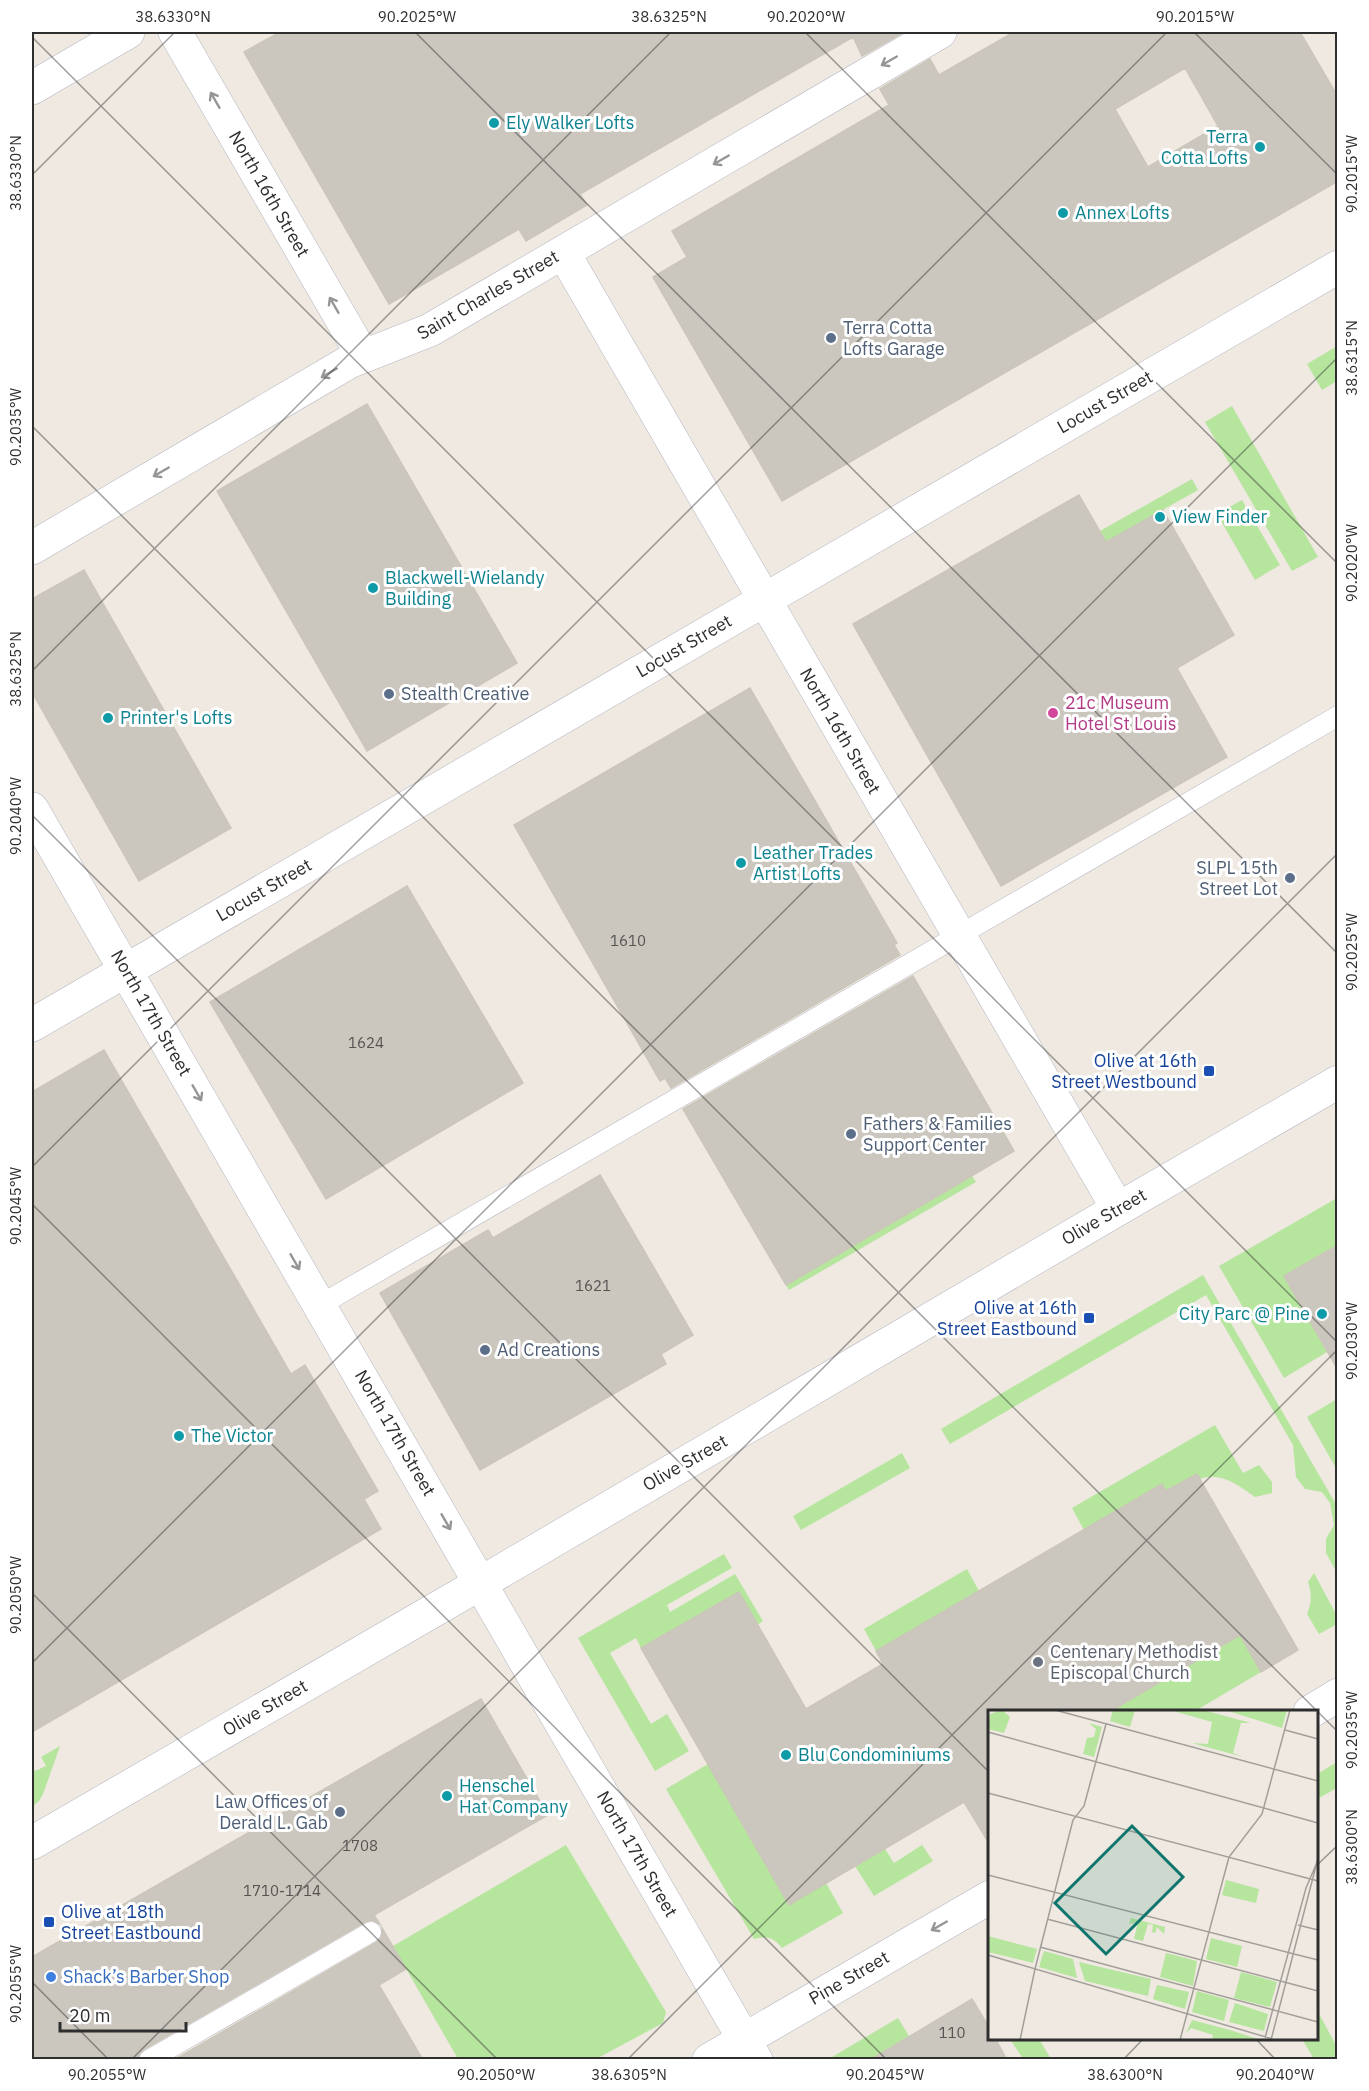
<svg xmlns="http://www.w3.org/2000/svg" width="1369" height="2091" viewBox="0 0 1369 2091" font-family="'IBM Plex Sans',sans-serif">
<rect width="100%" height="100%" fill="#efe9e1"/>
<path fill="#b6e59e" d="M1337,346V381L1322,390L1307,364Z
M1232,406L1318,557L1292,571L1205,422Z
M1192,479L1198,490L1106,542L1100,531Z
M1242,500L1280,565L1255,580L1217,514Z
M972,1176L976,1182L789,1290L786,1285Z
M1337,1198V1245L1284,1276L1327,1352L1284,1378L1219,1266Z
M1203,1275L1337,1506V1573L1326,1553V1539L1334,1525L1330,1503L1322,1492L1305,1489L1296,1477L1293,1445L1206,1295L950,1444L941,1429Z
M1337,1399V1470L1307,1417Z
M1215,1425L1243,1473L1259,1465L1272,1482V1493L1255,1497C1239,1486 1221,1471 1200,1479L1197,1474L1166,1491L1162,1485L1084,1530L1072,1508Z
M902,1453L910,1468L801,1530L793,1516Z
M724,1554L732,1568L667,1605L670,1612L735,1574L763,1621L757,1625L641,1648L636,1638L610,1653L651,1724L667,1714L689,1751L655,1771L578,1638Z
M967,1569L979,1591L876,1651L864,1629Z
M1314,1573L1337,1616V1624L1319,1634L1307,1614C1312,1602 1312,1594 1308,1582Z
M1240,1635L1261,1672L1195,1711L1109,1712Z
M60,1746L43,1794L39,1801L32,1807V1766L35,1771L46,1766L41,1757Z
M1337,1762V1788L1317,1799V1774Z
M708,1764L826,1883L843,1913L782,1948C773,1937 767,1936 754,1939L666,1789Z
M566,1845L666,2012L663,2023L596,2059H458L393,1946Z
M922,1845L933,1861L874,1896L855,1866L885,1849L894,1863Z
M1317,2010L1337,2047V2059H1314L1302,2039L1316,2038Z
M898,2018L909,2036L877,2055L879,2059L827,2060Z
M1010,2039H1039L1051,2059H1023Z"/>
<path fill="#cbc7bf" stroke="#cbc5ba" stroke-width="1.5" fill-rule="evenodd" d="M280,32H904L862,56L853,37L580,194L587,205L526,241L519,229L389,304L244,52Z
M1014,32H1300L1338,97V181L782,501L653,277L687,257L672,231L889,105L880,89L930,59L939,75ZM1185,68L1218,126L1148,167L1115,109Z
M367,404L517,663L367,751L217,491Z
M1079,495L1106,542L1163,510L1234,635L1177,668L1227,757L1001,886L853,624Z
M84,570L231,828L139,881L32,692V599Z
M750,688L897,943L894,945L900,955L671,1088L665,1078L660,1081L514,825Z
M407,886L523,1083L326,1199L210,1002Z
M913,976L1014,1151L786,1285L683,1109Z
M104,1050L291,1374L305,1365L378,1491L364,1499L381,1529L32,1732V1092Z
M600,1175L693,1335L661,1354L666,1364L480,1470L380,1293L488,1230L493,1238Z
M1338,1245V1370L1284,1276Z
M1197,1474L1298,1650L1261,1672L1240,1635L1109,1712H990V1845L964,1802L789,1905L641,1648L739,1592L806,1709L883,1664L876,1651L1162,1484L1166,1491Z
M481,1699L548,1815L374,1915L380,1924L372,1920L365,1922L143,2050L137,2060H32V1957Z
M382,1928L406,1969L379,1985L423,2060H174L377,1942L382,1937Z
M972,1999L990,2029V2038H995L1007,2060H870Z"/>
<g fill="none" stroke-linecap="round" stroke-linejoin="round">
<defs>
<path id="lane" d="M320,1305L1338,716
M149,2060L371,1932"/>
<path id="street" d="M175,32L363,356
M563,252L1118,1209
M32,548L349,362L430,330L940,32
M32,809L756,2060
M32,1025L1338,267"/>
<path id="secondary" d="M32,88L128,32
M1310,1712L1338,1695
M32,1843L481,1583L1118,1209L1338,1082
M709,2060L990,1897"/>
</defs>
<use href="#lane" stroke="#b4b7c1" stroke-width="21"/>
<use href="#street" stroke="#b4b7c1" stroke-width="34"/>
<use href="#secondary" stroke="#b4b7c1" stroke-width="34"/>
<use href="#lane" stroke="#fff" stroke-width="20"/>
<use href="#street" stroke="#fff" stroke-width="33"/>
<use href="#secondary" stroke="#fff" stroke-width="33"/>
</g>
<defs><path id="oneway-shaft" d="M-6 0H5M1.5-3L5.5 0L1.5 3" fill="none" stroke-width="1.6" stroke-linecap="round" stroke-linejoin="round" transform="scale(1.5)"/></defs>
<g stroke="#969696">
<use href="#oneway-shaft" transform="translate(889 61) rotate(150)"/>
<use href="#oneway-shaft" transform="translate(215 100) rotate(-120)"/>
<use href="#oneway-shaft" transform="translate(721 160) rotate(150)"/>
<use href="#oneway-shaft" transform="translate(334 305) rotate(-120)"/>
<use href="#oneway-shaft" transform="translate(329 373) rotate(150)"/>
<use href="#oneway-shaft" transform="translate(161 472) rotate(150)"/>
<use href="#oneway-shaft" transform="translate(197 1093) rotate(60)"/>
<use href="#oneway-shaft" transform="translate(295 1262) rotate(60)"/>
<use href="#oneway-shaft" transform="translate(446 1522) rotate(60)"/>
<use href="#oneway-shaft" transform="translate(939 1926) rotate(150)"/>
</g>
<path fill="none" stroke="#2e2e2e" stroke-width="1.5" stroke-opacity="0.45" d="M415,32L1338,954M805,32L1338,564M1194,32L1338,175M32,37L1338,1343M32,175L175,32M32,426L1338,1732M32,671L671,32M32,815L990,1773M32,1167L1167,32M32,1204L887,2060M32,1593L498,2060M32,1663L1338,357M1316,1866L1338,1845M32,1982L109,2060M1255,2038L1276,2060M131,2060L1338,853M627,2060L1338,1349M1123,2060L1144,2038"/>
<g fill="#0f9aa8" stroke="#fff" stroke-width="2">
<circle cx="494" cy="123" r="6"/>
<circle cx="1260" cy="147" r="6"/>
<circle cx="1063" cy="213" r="6"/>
<circle cx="1160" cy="517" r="6"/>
<circle cx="373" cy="588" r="6"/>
<circle cx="108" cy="718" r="6"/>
<circle cx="741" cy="863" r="6"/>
<circle cx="1322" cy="1314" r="6"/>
<circle cx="179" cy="1436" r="6"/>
<circle cx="786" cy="1755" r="6"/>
<circle cx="447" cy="1796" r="6"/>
</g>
<g fill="#5c6f8a" stroke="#fff" stroke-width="2">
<circle cx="831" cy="338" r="6"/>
<circle cx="389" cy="694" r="6"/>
<circle cx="1290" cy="878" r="6"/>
<circle cx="851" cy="1134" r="6"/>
<circle cx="485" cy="1350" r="6"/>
<circle cx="340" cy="1812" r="6"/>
</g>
<circle fill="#d1479c" stroke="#fff" stroke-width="2" cx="1053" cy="713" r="6"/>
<g fill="#1a4fb4" stroke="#fff" stroke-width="2">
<rect x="1203" y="1065" width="12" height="12" rx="3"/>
<rect x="1083" y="1312" width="12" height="12" rx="3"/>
<rect x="43" y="1916" width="12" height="12" rx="3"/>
</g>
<circle fill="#6b7280" stroke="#fff" stroke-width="2" cx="1038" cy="1662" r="6"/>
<circle fill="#3f7fe0" stroke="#fff" stroke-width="2" cx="51" cy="1977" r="6"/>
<g text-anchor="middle" stroke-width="6" stroke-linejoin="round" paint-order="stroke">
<g font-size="15" fill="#555452">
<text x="628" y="946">1610</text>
<text x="366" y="1048">1624</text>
<text x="593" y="1291">1621</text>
<text x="360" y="1851">1708</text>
<text x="282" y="1896">1710-1714</text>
<text x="952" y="2038">110</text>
</g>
<g font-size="18" fill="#0d838f" stroke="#fff" text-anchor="start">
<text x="506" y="129">Ely Walker Lofts</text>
<text x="1248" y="143" text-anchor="end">Terra<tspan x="1248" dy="21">Cotta Lofts</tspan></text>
<text x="1075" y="219">Annex Lofts</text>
<text x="1172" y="523">View Finder</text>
<text x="385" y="584">Blackwell-Wielandy<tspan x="385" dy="21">Building</tspan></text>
<text x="120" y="724">Printer's Lofts</text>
<text x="753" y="859">Leather Trades<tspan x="753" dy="21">Artist Lofts</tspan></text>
<text x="1310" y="1320" text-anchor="end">City Parc @ Pine</text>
<text x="191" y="1442">The Victor</text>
<text x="798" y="1761">Blu Condominiums</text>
<text x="459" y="1792">Henschel<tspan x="459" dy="21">Hat Company</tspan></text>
</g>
<g font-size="18" fill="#2e2e2e" stroke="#fff">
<text transform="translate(269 194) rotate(60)" y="6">North 16th Street</text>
<text transform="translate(488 295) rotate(-30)" y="6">Saint Charles Street</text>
<text transform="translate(1105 402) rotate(-30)" y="6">Locust Street</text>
<text transform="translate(684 646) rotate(-30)" y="6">Locust Street</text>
<text transform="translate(840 731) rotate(60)" y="6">North 16th Street</text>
<text transform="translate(264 890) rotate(-30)" y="6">Locust Street</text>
<text transform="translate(151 1013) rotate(60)" y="6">North 17th Street</text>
<text transform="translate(1104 1217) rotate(-30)" y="6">Olive Street</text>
<text transform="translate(395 1433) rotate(60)" y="6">North 17th Street</text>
<text transform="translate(685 1463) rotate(-30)" y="6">Olive Street</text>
<text transform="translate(265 1708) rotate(-30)" y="6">Olive Street</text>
<text transform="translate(637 1854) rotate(60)" y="6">North 17th Street</text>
<text transform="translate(849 1978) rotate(-30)" y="6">Pine Street</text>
</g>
<g font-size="18" fill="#4e5e75" stroke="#fff" text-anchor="start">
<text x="843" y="334">Terra Cotta<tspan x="843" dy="21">Lofts Garage</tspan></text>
<text x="401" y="700">Stealth Creative</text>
<text x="1278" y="874" text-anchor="end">SLPL 15th<tspan x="1278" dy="21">Street Lot</tspan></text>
<text x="863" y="1130">Fathers &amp; Families<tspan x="863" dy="21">Support Center</tspan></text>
<text x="497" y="1356">Ad Creations</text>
<text x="328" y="1808" text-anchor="end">Law Offices of<tspan x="328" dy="21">Derald L. Gab</tspan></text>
</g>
<g font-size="18" fill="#b23c85" stroke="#fff" text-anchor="start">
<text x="1065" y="709">21c Museum<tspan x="1065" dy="21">Hotel St Louis</tspan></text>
</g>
<g font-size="18" fill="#164399" stroke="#fff" text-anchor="end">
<text x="1197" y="1067">Olive at 16th<tspan x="1197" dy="21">Street Westbound</tspan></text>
<text x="1077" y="1314">Olive at 16th<tspan x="1077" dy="21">Street Eastbound</tspan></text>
<text x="61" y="1918" text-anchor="start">Olive at 18th<tspan x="61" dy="21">Street Eastbound</tspan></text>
</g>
<g font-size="18" fill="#5b616d" stroke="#fff" text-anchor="start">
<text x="1050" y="1658">Centenary Methodist<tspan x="1050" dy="21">Episcopal Church</tspan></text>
</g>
<g font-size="18" fill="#366cbe" stroke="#fff" text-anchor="start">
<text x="63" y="1983">Shack’s Barber Shop</text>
</g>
</g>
<g transform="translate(988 1710)">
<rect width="330" height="330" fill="#efe9e1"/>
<path d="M14,0L22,7L16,23L0,19L2,4ZM125,0H147L142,17L122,11ZM182,0H215L263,13H253L245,43L255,47L204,33L220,34L224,12ZM237,0H299L294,18ZM101,13L114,17L106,47L95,44L99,28L106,27L108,19ZM238,170L271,179L268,193L234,185ZM143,208L177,217L176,224L169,217L167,223L164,222L165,215L160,214L155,231L146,229L150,212L141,214ZM0,226L49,239L45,253L0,242ZM223,228L254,236L249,257L218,249ZM56,241L85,249L89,268L51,257ZM178,243L209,251L205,276L172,267ZM91,252L163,269L160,286L97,271ZM253,262L289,272L282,297L246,288ZM169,275L201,282L197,299L165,289ZM209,281L241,290L236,311L204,302ZM247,293L280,304L276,321L241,312ZM204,310L242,320L273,330H224L225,325L203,318L198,323Z" fill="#b6e59e"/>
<path fill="none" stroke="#a29e99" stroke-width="1.5" d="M67,0L330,71M297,20L330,29M0,22L330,113M0,83L330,171M0,165L306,244M59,209L330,281M310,215L330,220M52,237L330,312M306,244L330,250M0,245L288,330M47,259L85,110L96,96L118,14M277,328L318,178L330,150M32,330L47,259M192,330L241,147L274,104L302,0M283,330L330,148"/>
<path fill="#0f766e" fill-opacity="0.15" stroke="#0f766e" stroke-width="3" d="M144,116L195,167L118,244L67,193Z"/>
<rect width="330" height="330" fill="none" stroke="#2e2e2e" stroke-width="3"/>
</g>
<rect width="1369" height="2091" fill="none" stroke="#ffffff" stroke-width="66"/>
<path d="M60 2022v9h126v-9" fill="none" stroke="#2e2e2e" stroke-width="3"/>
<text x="69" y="2022" font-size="18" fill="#2e2e2e" stroke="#ffffff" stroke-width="4.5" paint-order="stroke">20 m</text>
<rect x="33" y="33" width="1303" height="2025" fill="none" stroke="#2e2e2e" stroke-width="2"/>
<g font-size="15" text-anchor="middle" fill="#2e2e2e">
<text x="173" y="22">38.6330°N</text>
<text x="417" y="22">90.2025°W</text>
<text x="669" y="22">38.6325°N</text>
<text x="806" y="22">90.2020°W</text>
<text x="1195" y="22">90.2015°W</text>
<text transform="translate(16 173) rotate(-90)" y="5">38.6330°N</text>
<text transform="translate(1352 174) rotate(-90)" y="5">90.2015°W</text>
<text transform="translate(1352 358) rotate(-90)" y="5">38.6315°N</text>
<text transform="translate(16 427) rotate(-90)" y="5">90.2035°W</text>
<text transform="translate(1352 563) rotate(-90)" y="5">90.2020°W</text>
<text transform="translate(16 669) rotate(-90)" y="5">38.6325°N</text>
<text transform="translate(16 816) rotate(-90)" y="5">90.2040°W</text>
<text transform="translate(1352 952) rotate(-90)" y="5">90.2025°W</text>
<text transform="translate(16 1206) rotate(-90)" y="5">90.2045°W</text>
<text transform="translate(1352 1341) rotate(-90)" y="5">90.2030°W</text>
<text transform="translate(16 1595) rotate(-90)" y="5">90.2050°W</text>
<text transform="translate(1352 1730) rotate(-90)" y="5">90.2035°W</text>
<text transform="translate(1352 1847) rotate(-90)" y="5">38.6300°N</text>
<text transform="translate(16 1984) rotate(-90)" y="5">90.2055°W</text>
<text x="107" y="2080">90.2055°W</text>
<text x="496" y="2080">90.2050°W</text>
<text x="629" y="2080">38.6305°N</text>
<text x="885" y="2080">90.2045°W</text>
<text x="1125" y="2080">38.6300°N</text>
<text x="1275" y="2080">90.2040°W</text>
</g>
</svg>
